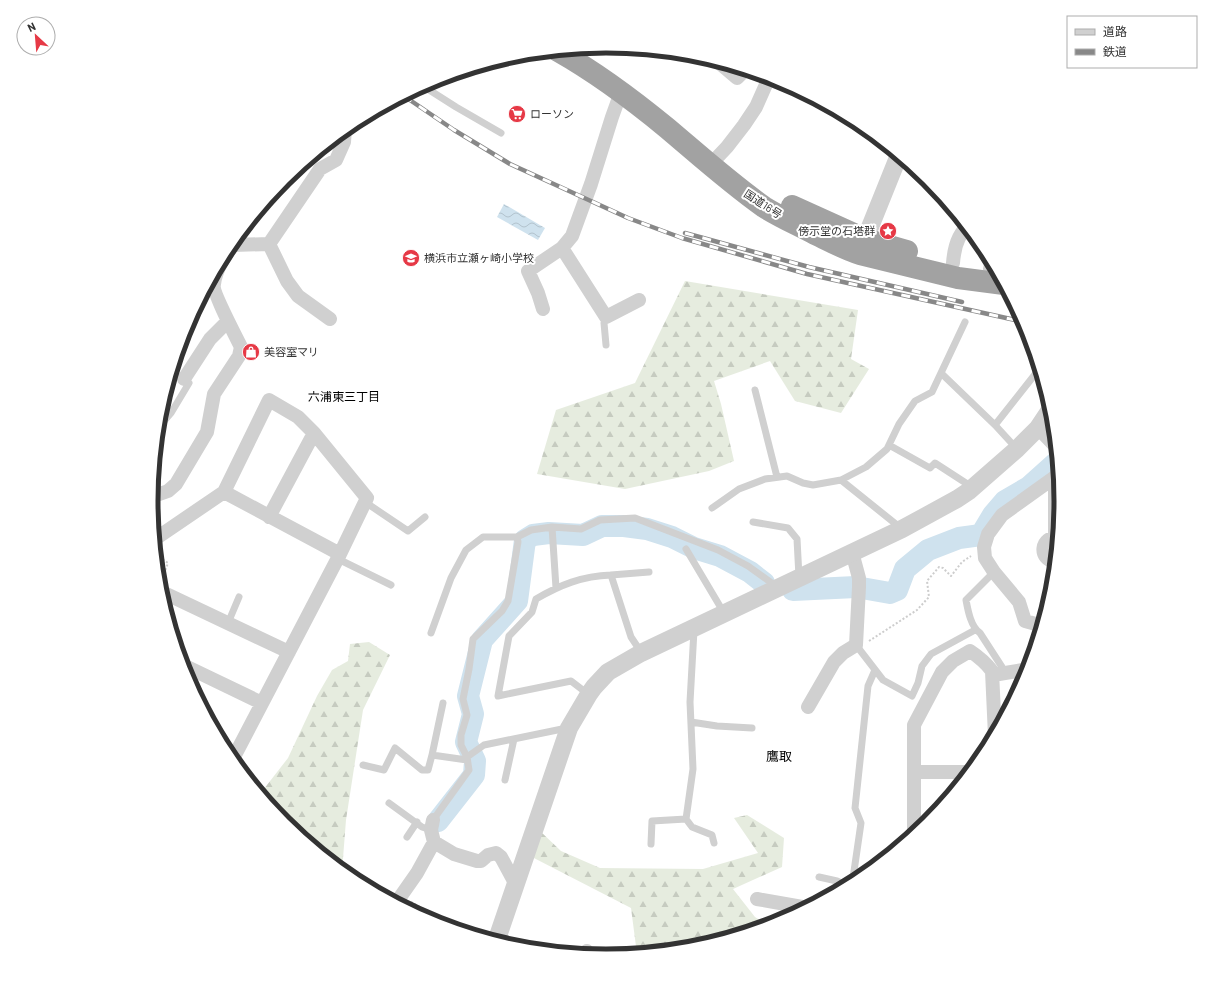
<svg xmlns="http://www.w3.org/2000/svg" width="1213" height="1003" viewBox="0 0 1213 1003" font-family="Barlow,'Noto Sans JP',sans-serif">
<defs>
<pattern id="forest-firs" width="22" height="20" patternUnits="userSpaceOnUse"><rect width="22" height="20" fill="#e6ecdf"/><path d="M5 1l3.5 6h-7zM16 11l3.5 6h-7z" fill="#c6cbc0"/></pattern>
<pattern id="water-waves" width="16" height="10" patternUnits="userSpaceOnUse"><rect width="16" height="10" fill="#cfe2ee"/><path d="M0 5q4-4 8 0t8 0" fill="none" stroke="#b2c2cd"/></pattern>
</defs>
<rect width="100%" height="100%" fill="#fff"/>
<path fill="url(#forest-firs)" d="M685,281L858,310L851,359L869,369L841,413L795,401L770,361L714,381L721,404L734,461L709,471L625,489L537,474L556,410L635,383Z
M369,642L390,655L363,710L346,820L342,871L284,823L260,794L288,758L317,696L332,670L348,661L350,644Z
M747,815L784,838L782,867L733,889L755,917L769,926L697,948L681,943L668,951L637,954L631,908L530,856L540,831L561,851L600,868L703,869L758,853L734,818Z"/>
<path fill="url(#water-waves)" d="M504,204L545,228L538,240L497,217Z"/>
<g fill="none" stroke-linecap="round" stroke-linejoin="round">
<path stroke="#cfe2ee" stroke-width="22" d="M793,590L856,587L890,593L897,590L905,569L928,550L959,538L981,535L993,515L1005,501L1029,487L1058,461
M438,821L474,775L475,761L466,742L473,714L468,696L482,640L517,601L525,540L533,535L549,533L583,535L602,526H624L647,529L672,537L694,548L720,556L750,572L764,583"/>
<path stroke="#cdcdcd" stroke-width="2" stroke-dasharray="2 2" stroke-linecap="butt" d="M156,555L168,563L162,579
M869,641L917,610L929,597L927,581L939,567L943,568L951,576L962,562L971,556
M411,902L451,924L483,936"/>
<path stroke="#d0d0d0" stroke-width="7" d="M423,86L456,107L501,133
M606,345L604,323L606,317
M942,374L995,425L1017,449
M755,390L777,477
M995,425L1040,368
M158,428L171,413L189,383L172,373
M889,445L930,468L935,463L972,487
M841,480L902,529
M365,502L408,531L425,517
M712,508L739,489L765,479L787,476L803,483L813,485L841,480L866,467L887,449L899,424L915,401L932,392L965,322
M753,522L788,528L797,539L799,577
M552,527L556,588
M686,549L724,613
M338,559L391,585
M994,572L966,600C968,611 971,627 980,633L1002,667L1004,673
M611,575L649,572
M228,623L239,597
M694,630L690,702L693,769L686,819L692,827L712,835L714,843
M431,633L451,578L466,550L483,537H517
M856,645L883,680L912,696L918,683L922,666L931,654L975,630
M588,694L571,681L498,696L509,636L532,612L536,599C560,585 582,576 611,575L631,637L641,652
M443,703L432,755L467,760
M691,722L717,726L752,728
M467,757L484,745L567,728
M363,765L384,770L395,748L422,770H428L432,755
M505,780L514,739
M389,803L422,827L431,830
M433,820L469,770L467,757L461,745V735L467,715L463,699L469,669L473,639L502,611L508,601L518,542L517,537L531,530L552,527L581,529L600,520L635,518L718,550L748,566L776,586
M407,837L417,822
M651,844L652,821L686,819
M819,877L837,881L848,886
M852,885L861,823L855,808L868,686L875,670"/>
<path stroke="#d0d0d0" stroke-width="14" d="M717,61L737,78L745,70
M763,75L768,80L787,84
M710,165L727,147L744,125L756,107L768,80V77
M269,244L287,281L298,296L330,319
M562,248L606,317L639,300
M953,263C954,251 957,234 968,227
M990,269L992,261
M543,309L538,293L528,271L562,248L572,236L591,184L612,117L621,92
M184,379L210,339L228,321
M1038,428L1057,448
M224,492L340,554
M151,497L168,491L176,484L207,432L214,394L239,356L241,347C236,337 212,291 214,284C216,269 224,257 233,245L269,244L320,169L336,160L344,142L345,129
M269,517L314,433
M1055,537V477L1059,473
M155,539L224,492L269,400L298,417L314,433L367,498L340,554L235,755L226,751
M1056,562C1037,560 1041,535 1058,538
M160,591L289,652
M1043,626L1025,621L1019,602L994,572L985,558L984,547L988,534L1002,515L1055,477
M183,665L262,703
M993,675L1029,669
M808,707L834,662L843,653L856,645L859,587V578L852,552
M914,772H971
M433,820L431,830L434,842L454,854L477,861H481L488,855L496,853L501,857L515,883
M914,835V725L942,672L953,661L970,651C979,657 986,663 992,671L995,736
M757,899L808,908
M396,903L417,873L434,842
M585,955L587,951"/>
<path stroke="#d0d0d0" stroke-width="18" d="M860,252L899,155
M496,942L569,728L589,694L594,687L608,672L641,653L902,529L957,499L969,491L1017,449L1038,428L1052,407"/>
<path stroke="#a2a2a2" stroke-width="22" d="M558,51C597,73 633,100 667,128C699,155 730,183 764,207C780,217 798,225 815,234C830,241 844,249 860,254L958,278L1004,284
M792,206L865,239L907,251"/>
<defs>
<path id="rail" d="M404,96L454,130L510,164L628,218L682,238L807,274L1024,322
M685,233L809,267L962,302"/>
</defs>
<use href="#rail" stroke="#888" stroke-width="4.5"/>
<use href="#rail" stroke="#fff" stroke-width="3" stroke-dasharray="9" stroke-linecap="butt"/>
</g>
<defs>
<symbol id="supermarket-disc" viewBox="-11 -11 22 22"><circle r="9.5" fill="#e63946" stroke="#fff"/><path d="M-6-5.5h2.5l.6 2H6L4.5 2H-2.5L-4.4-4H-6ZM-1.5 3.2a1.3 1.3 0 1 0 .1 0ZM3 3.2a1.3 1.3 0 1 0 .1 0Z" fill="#fff"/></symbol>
<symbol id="sight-disc" viewBox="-11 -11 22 22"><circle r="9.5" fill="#e63946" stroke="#fff"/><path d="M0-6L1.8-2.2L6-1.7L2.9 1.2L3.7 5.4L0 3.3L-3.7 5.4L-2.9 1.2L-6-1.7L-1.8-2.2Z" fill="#fff"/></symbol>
<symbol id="school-disc" viewBox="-11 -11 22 22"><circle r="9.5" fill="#e63946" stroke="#fff"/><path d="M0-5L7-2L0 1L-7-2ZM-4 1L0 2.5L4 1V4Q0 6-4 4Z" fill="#fff"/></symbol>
<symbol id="shop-disc" viewBox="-11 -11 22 22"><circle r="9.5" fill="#e63946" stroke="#fff"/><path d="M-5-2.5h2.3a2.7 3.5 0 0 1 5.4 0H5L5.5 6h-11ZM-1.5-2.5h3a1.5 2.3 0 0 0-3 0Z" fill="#fff"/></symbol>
</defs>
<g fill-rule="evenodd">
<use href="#supermarket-disc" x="507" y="104" width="20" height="20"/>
<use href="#sight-disc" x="878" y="221" width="20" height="20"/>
<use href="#school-disc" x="401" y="248" width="20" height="20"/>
<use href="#shop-disc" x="241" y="342" width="20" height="20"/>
</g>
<g text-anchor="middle" stroke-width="4" stroke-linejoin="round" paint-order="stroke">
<g font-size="11" fill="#333" stroke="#fff" text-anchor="start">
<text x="530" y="118">ローソン</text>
<text x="875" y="235" text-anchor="end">傍示堂の石塔群</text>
<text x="424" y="262">横浜市立瀬ヶ崎小学校</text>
<text x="264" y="356">美容室マリ</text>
</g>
<g font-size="11" fill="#333" stroke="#fff">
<text transform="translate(763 204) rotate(33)" y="4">国道16号</text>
</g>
<g font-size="12" fill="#000" stroke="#fff">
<text x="344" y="401">六浦東三丁目</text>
</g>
<g font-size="13" fill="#000" stroke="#fff">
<text x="779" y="761">鷹取</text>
</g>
</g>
<path d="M0 0H1213V1003H0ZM158 501a448 448 0 1 1 896 0a448 448 0 1 1-896 0Z" fill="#fff" fill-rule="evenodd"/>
<path fill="none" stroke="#333" stroke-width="5" d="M158 501a448 448 0 1 1 896 0a448 448 0 1 1-896 0Z"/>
<rect x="1067" y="16" width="130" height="52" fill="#ffffff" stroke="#adadad"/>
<rect x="1075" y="29" width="20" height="6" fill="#d0d0d0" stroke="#adadad"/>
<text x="1103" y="36" font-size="12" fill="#333333">道路</text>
<rect x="1075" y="49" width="20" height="6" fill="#888888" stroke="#adadad"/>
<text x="1103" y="56" font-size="12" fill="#333333">鉄道</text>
<g transform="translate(36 36) rotate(334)"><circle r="19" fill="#ffffff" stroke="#adadad"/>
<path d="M0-3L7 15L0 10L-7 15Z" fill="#e63946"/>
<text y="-6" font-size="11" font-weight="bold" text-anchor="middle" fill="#333333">N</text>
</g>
</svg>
